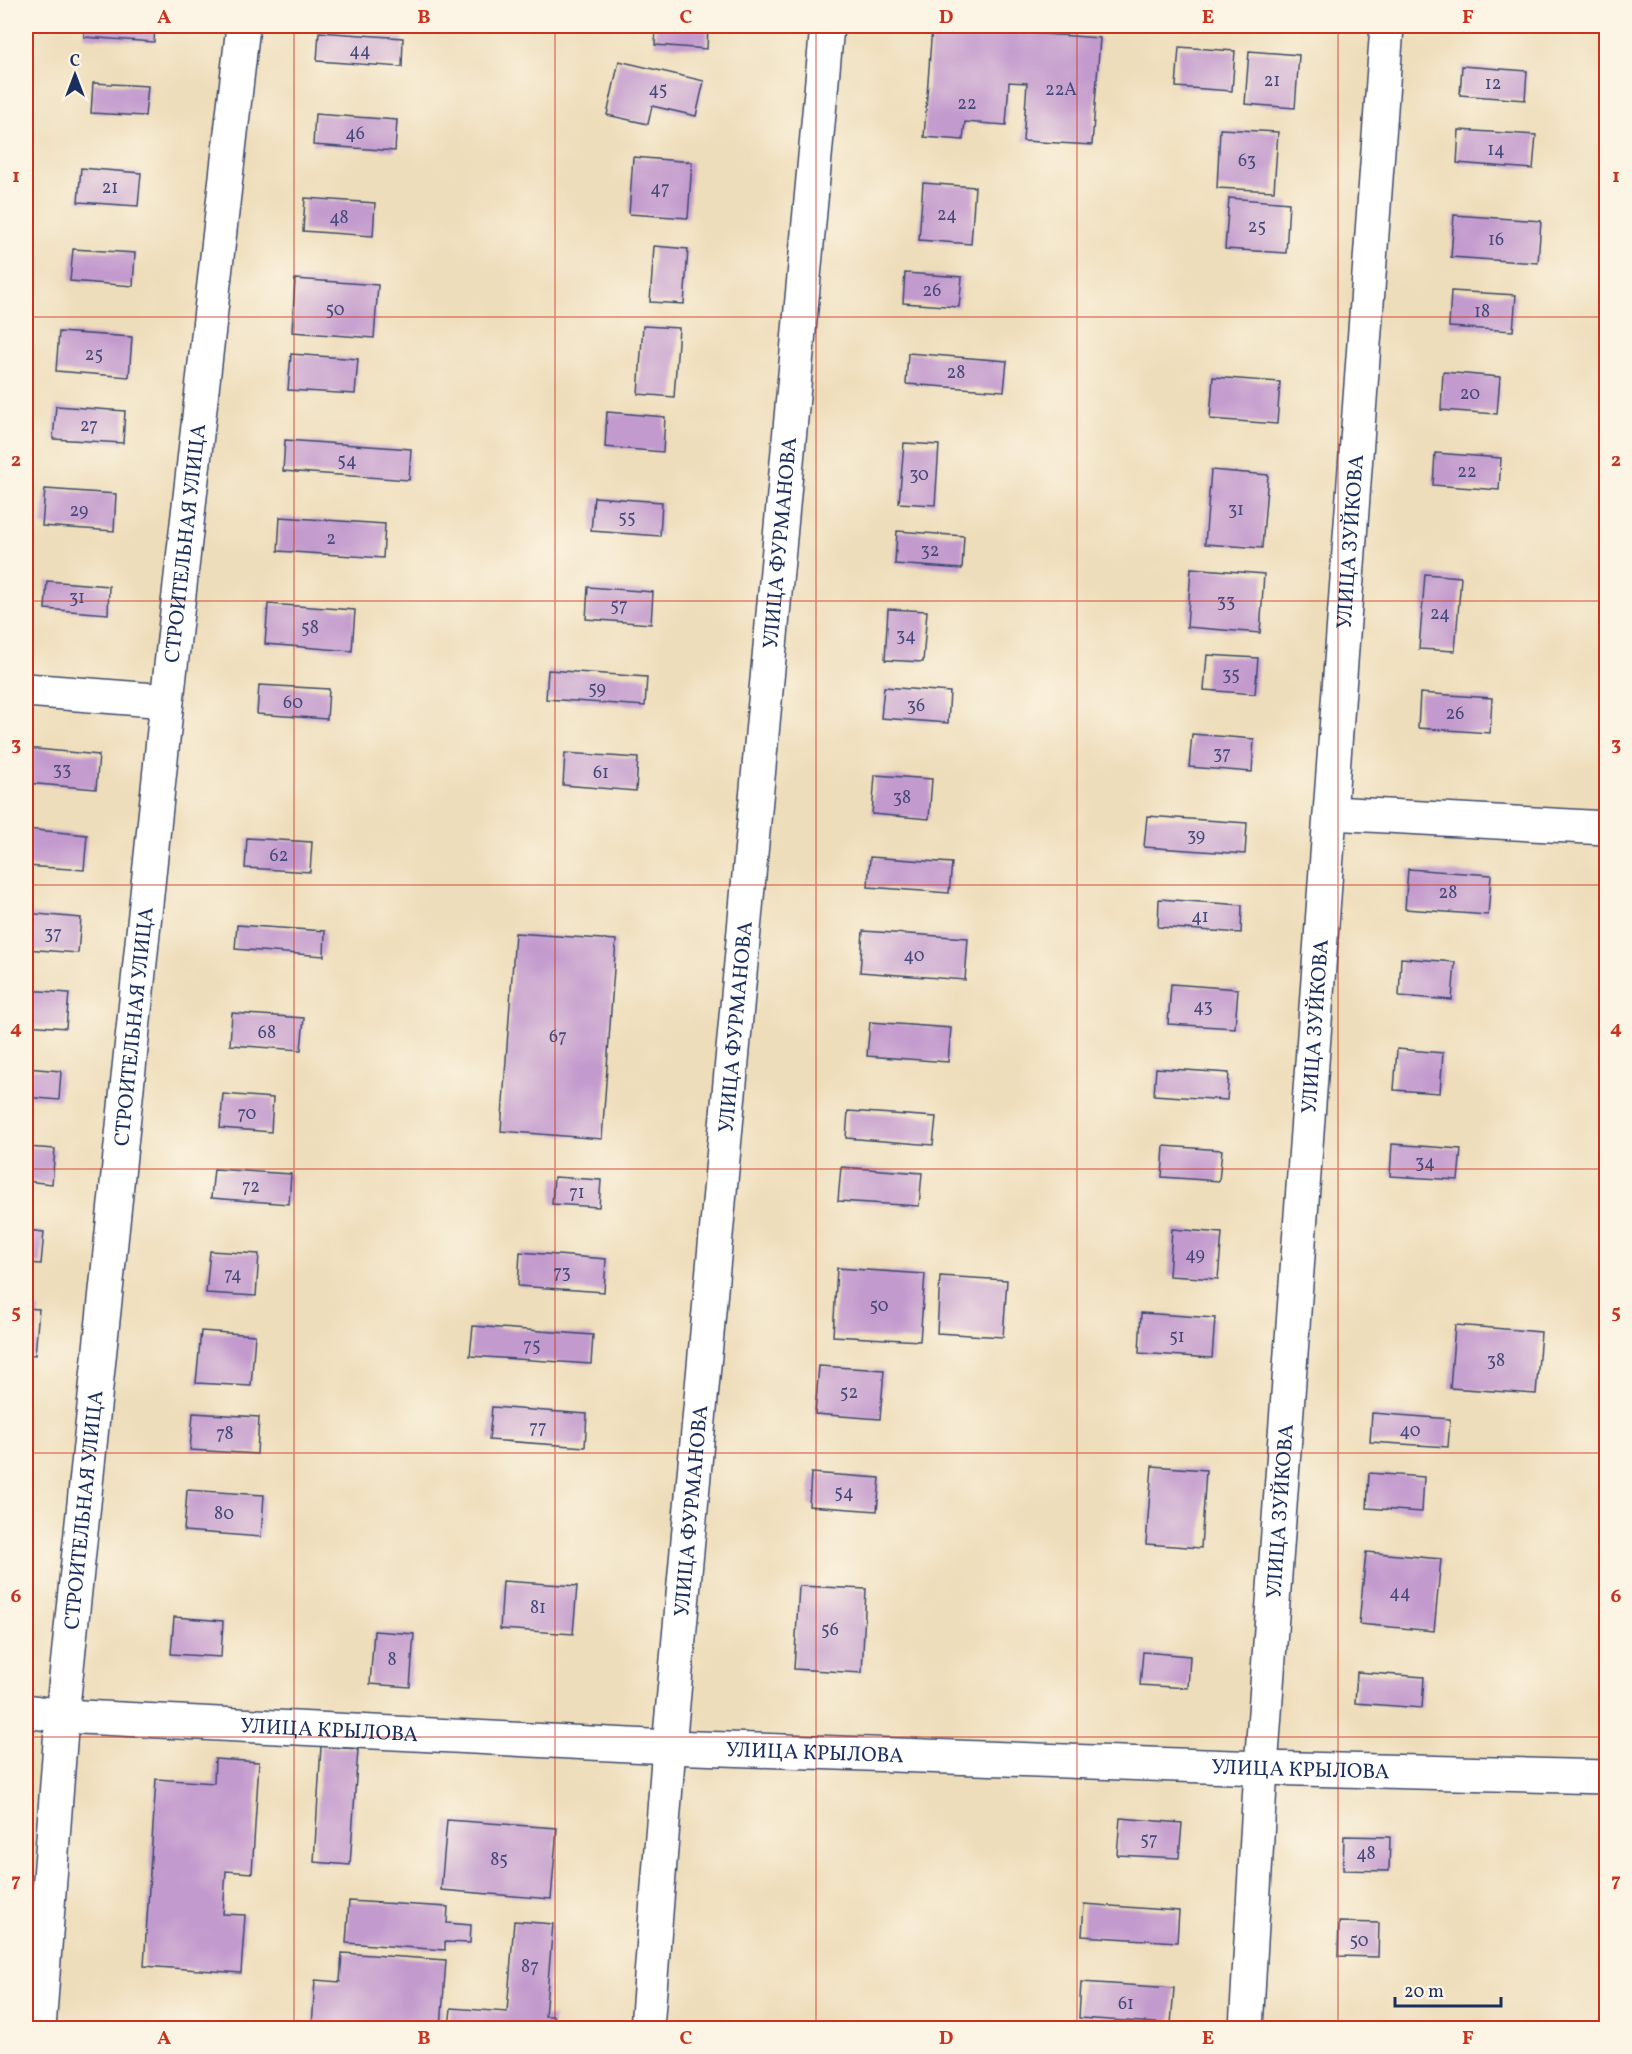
<svg xmlns="http://www.w3.org/2000/svg" width="1632" height="2054" viewBox="0 0 1632 2054" font-family="Vollkorn,serif">
<rect width="100%" height="100%" fill="#fcf5e5"/>
<filter id="ink" filterUnits="userSpaceOnUse"><feTurbulence type="fractalNoise" baseFrequency=".0167" numOctaves="2"/><feDisplacementMap in="SourceGraphic" scale="12" xChannelSelector="R" yChannelSelector="G"/><feConvolveMatrix kernelMatrix="1 2 1 2 8 2 1 2 1" color-interpolation-filters="sRGB"/></filter>
<filter id="wash" filterUnits="userSpaceOnUse"><feTurbulence type="fractalNoise" baseFrequency=".008" numOctaves="4" result="noise"/><feDisplacementMap in="SourceGraphic" scale="24" xChannelSelector="R" yChannelSelector="G"/><feGaussianBlur stdDeviation="1.35" result="paint"/><feColorMatrix in="noise" values="0 0 0 0 0 0 0 0 0 0 0 0 0 0 0 0 0 1.4 0 .05"/><feComposite in="paint" operator="in"/></filter>
<g filter="url(#wash)">
<rect width="100%" height="100%" fill="#eeddba"/>
<g id="blocks">
<path fill="#c29acd" d="M85,26H155L154,42L84,37Z
M656,26H708L707,49L655,45Z
M932,26L1100,38L1092,145L1023,141L1027,83L1009,82L1006,125L965,122L963,140L924,137Z
M319,32L403,38L402,67L317,61Z
M1179,47L1235,51L1232,91L1176,87Z
M1249,51L1299,55L1295,108L1245,104Z
M619,61L704,81L696,116L652,106L648,124L607,115Z
M1462,66L1527,71L1525,100L1460,95Z
M93,83L148,86L145,116L91,113Z
M315,114L397,120L395,151L313,145Z
M1220,129L1278,132L1274,191L1217,188Z
M1459,130L1536,135L1533,169L1457,163Z
M633,157L692,162L688,218L629,214Z
M81,168L141,173L138,206L78,202Z
M923,183L975,187L971,244L919,240Z
M305,198L375,203L373,236L303,231Z
M1229,198L1289,203L1286,253L1225,249Z
M1454,215L1541,221L1538,263L1451,257Z
M654,246L688,249L684,304L650,302Z
M73,249L135,253L133,286L70,281Z
M905,273L962,277L959,307L903,303Z
M295,279L378,285L374,338L292,332Z
M1451,291L1516,295L1513,331L1449,327Z
M643,326L679,328L674,397L638,394Z
M59,332L132,337L129,377L56,371Z
M908,353L1007,361L1004,391L906,384Z
M291,354L358,359L355,394L288,390Z
M1443,372L1500,377L1497,414L1441,410Z
M1213,377L1280,382L1277,424L1210,419Z
M56,406L125,411L123,443L53,439Z
M607,412L665,417L663,452L605,447Z
M285,440L411,449L409,480L283,471Z
M904,443L939,445L935,505L899,503Z
M1435,453L1501,458L1499,490L1433,485Z
M1211,470L1268,475L1262,548L1205,544Z
M45,489L116,494L114,531L42,526Z
M594,497L662,502L660,536L591,531Z
M280,517L385,524L383,558L278,551Z
M897,531L964,536L962,569L895,564Z
M1191,568L1264,574L1260,633L1187,627Z
M1425,574L1461,577L1455,651L1419,649Z
M47,581L109,586L108,614L45,609Z
M588,587L653,592L651,624L586,619Z
M268,604L355,610L352,651L265,644Z
M888,609L927,611L923,662L885,660Z
M1207,655L1258,658L1255,694L1204,690Z
M548,670L647,677L645,706L546,699Z
M259,685L329,689L327,719L257,714Z
M884,687L950,692L948,723L881,718Z
M1420,693L1492,698L1490,733L1418,728Z
M1192,734L1254,739L1252,772L1189,767Z
M26,748L99,755L96,789L26,783Z
M565,753L638,758L636,791L563,785Z
M875,775L932,779L929,819L872,814Z
M1147,816L1247,823L1245,854L1144,847Z
M26,829L87,835L84,870L26,866Z
M247,838L312,842L310,872L245,868Z
M870,857L952,863L949,893L868,887Z
M1408,869L1491,875L1488,915L1405,909Z
M1159,899L1242,905L1241,933L1158,927Z
M26,913L81,918L78,953L26,949Z
M237,925L325,931L324,956L235,949Z
M863,931L968,938L965,980L860,972Z
M515,933L616,940L602,1139L501,1131Z
M1401,958L1455,962L1452,1000L1399,996Z
M1171,984L1238,989L1235,1028L1168,1024Z
M26,990L69,993L66,1028L26,1025Z
M232,1013L304,1018L301,1050L230,1045Z
M870,1022L951,1028L948,1062L867,1056Z
M1397,1049L1443,1053L1440,1093L1394,1090Z
M26,1068L61,1071L59,1100L26,1097Z
M1156,1068L1229,1073L1227,1100L1154,1095Z
M223,1094L273,1098L271,1132L220,1128Z
M848,1111L936,1117L933,1145L846,1138Z
M1392,1144L1461,1149L1458,1180L1390,1176Z
M1164,1146L1222,1150L1219,1181L1162,1177Z
M26,1147L55,1149L52,1184L26,1181Z
M841,1167L922,1173L919,1206L838,1201Z
M214,1169L291,1174L289,1204L211,1198Z
M554,1177L601,1180L599,1207L552,1204Z
M1172,1229L1222,1233L1218,1279L1169,1276Z
M26,1230L44,1232L41,1264L26,1263Z
M210,1251L259,1254L256,1296L206,1293Z
M520,1252L606,1259L604,1292L518,1286Z
M837,1268L925,1274L920,1341L833,1336Z
M940,1276L1007,1280L1003,1337L937,1333Z
M26,1308L39,1309L35,1355L26,1354Z
M1141,1313L1215,1318L1212,1358L1139,1353Z
M1455,1325L1541,1332L1536,1394L1450,1388Z
M473,1326L593,1335L591,1364L470,1356Z
M201,1331L255,1335L251,1386L196,1383Z
M819,1366L884,1370L880,1419L815,1414Z
M492,1407L587,1414L585,1447L489,1440Z
M193,1413L259,1417L257,1454L190,1450Z
M1372,1413L1450,1419L1448,1447L1370,1442Z
M1152,1466L1206,1470L1201,1548L1146,1544Z
M811,1473L880,1478L877,1511L809,1506Z
M1369,1473L1424,1477L1422,1512L1367,1508Z
M187,1490L264,1495L261,1537L184,1531Z
M1366,1552L1441,1559L1434,1631L1359,1624Z
M503,1581L577,1586L573,1634L500,1629Z
M799,1586L866,1589L862,1673L794,1669Z
M174,1617L223,1621L221,1657L171,1654Z
M374,1631L414,1634L410,1687L370,1684Z
M1143,1652L1190,1656L1188,1688L1140,1685Z
M1357,1672L1424,1677L1422,1708L1355,1703Z
M321,1746L358,1749L350,1865L314,1862Z
M215,1759L259,1762L252,1873L226,1871L223,1914L245,1915L241,1973L144,1966L156,1779L214,1783Z
M1120,1818L1182,1823L1179,1858L1117,1855Z
M447,1820L557,1828L551,1899L441,1890Z
M1344,1836L1390,1837L1389,1871L1343,1870Z
M349,1901L448,1907L447,1923L471,1925L470,1943L445,1942V1950L346,1943Z
M1084,1904L1179,1911L1177,1942L1082,1936Z
M514,1921L553,1924L545,2016H554L552,2028H449L451,2008L507,2012Z
M1339,1922L1379,1923L1378,1957L1338,1956Z
M342,1953L446,1960L441,2028H312L315,1980L340,1982Z
M1081,1982L1174,1988L1171,2024L1079,2018Z"/>
</g>
</g>
<g filter="url(#ink)">
<use href="#blocks" fill-opacity="0" stroke="#3b496c" stroke-width="1.5"/>
<g fill="none" stroke-linecap="round" stroke-linejoin="round">
<defs>
<g id="minor">
<path d="M26,690L167,701"/>
<path d="M1331,813L1606,828"/>
<path id="s1" d="M26,1711L62,1716L669,1747L1261,1768L1606,1777"/>
<path id="s2" d="M39,2028L62,1716L167,701L243,26"/>
<path id="s3" d="M1246,2028L1261,1768L1387,26"/>
</g>
<g id="major">
<path id="s4" d="M647,2028L669,1747L827,26"/>
</g>
</defs>
<use href="#minor" stroke="#3b496c" stroke-width="36"/>
<use href="#major" stroke="#3b496c" stroke-width="36"/>
<use href="#minor" stroke="#fff" stroke-width="33"/>
<use href="#major" stroke="#fff" stroke-width="33"/>
</g>
</g>
<path fill="none" stroke="#c8321e" stroke-width="1.5" stroke-opacity="0.55" d="M294,26V2028M555,26V2028M816,26V2028M1077,26V2028M1338,26V2028M26,317H1606M26,601H1606M26,885H1606M26,1169H1606M26,1453H1606M26,1737H1606"/>
<g text-anchor="middle" stroke-width="5" stroke-linejoin="round" paint-order="stroke">
<g font-size="18" fill="#454a7a">
<text x="360" y="56">44</text>
<text x="1272" y="86">21</text>
<text x="1493" y="89">12</text>
<text x="658" y="95">45</text>
<text x="1061" y="95">22А</text>
<text x="967" y="109">22</text>
<text x="355" y="139">46</text>
<text x="1496" y="155">14</text>
<text x="1247" y="166">63</text>
<text x="110" y="193">21</text>
<text x="660" y="194">47</text>
<text x="947" y="220">24</text>
<text x="339" y="223">48</text>
<text x="1257" y="232">25</text>
<text x="1496" y="245">16</text>
<text x="932" y="296">26</text>
<text x="335" y="315">50</text>
<text x="1482" y="317">18</text>
<text x="94" y="360">25</text>
<text x="956" y="378">28</text>
<text x="1470" y="399">20</text>
<text x="89" y="431">27</text>
<text x="347" y="466">54</text>
<text x="1467" y="477">22</text>
<text x="919" y="480">30</text>
<text x="1236" y="515">31</text>
<text x="79" y="516">29</text>
<text x="627" y="523">55</text>
<text x="331" y="544">2</text>
<text x="930" y="556">32</text>
<text x="77" y="603">31</text>
<text x="1226" y="607">33</text>
<text x="619" y="611">57</text>
<text x="1440" y="619">24</text>
<text x="310" y="633">58</text>
<text x="906" y="641">34</text>
<text x="1231" y="680">35</text>
<text x="597" y="694">59</text>
<text x="293" y="708">60</text>
<text x="916" y="711">36</text>
<text x="1455" y="719">26</text>
<text x="1222" y="759">37</text>
<text x="62" y="775">33</text>
<text x="601" y="778">61</text>
<text x="902" y="803">38</text>
<text x="1196" y="841">39</text>
<text x="279" y="861">62</text>
<text x="1448" y="898">28</text>
<text x="1200" y="922">41</text>
<text x="53" y="939">37</text>
<text x="914" y="961">40</text>
<text x="1203" y="1012">43</text>
<text x="267" y="1038">68</text>
<text x="558" y="1042">67</text>
<text x="247" y="1119">70</text>
<text x="1425" y="1168">34</text>
<text x="251" y="1192">72</text>
<text x="577" y="1198">71</text>
<text x="1195" y="1260">49</text>
<text x="562" y="1278">73</text>
<text x="233" y="1280">74</text>
<text x="879" y="1311">50</text>
<text x="1177" y="1342">51</text>
<text x="532" y="1351">75</text>
<text x="1496" y="1366">38</text>
<text x="849" y="1398">52</text>
<text x="538" y="1433">77</text>
<text x="1410" y="1436">40</text>
<text x="225" y="1439">78</text>
<text x="844" y="1498">54</text>
<text x="224" y="1519">80</text>
<text x="1400" y="1598">44</text>
<text x="538" y="1613">81</text>
<text x="830" y="1635">56</text>
<text x="392" y="1665">8</text>
<text x="1149" y="1845">57</text>
<text x="1366" y="1859">48</text>
<text x="499" y="1865">85</text>
<text x="1359" y="1946">50</text>
<text x="530" y="1972">87</text>
<text x="1126" y="2009">61</text>
</g>
<g font-size="21" fill="#1b2f5e" stroke="#fcf5e5">
<text dy="7" stroke="none"><textPath href="#s3" startOffset="1490">УЛИЦА ЗУЙКОВА</textPath></text>
<text dy="7" stroke="none"><textPath href="#s2" startOffset="1492">СТРОИТЕЛЬНАЯ УЛИЦА</textPath></text>
<text dy="7" stroke="none"><textPath href="#s4" startOffset="1491">УЛИЦА ФУРМАНОВА</textPath></text>
<text dy="7" stroke="none"><textPath href="#s2" startOffset="1006">СТРОИТЕЛЬНАЯ УЛИЦА</textPath></text>
<text dy="7" stroke="none"><textPath href="#s4" startOffset="1005">УЛИЦА ФУРМАНОВА</textPath></text>
<text dy="7" stroke="none"><textPath href="#s3" startOffset="1004">УЛИЦА ЗУЙКОВА</textPath></text>
<text dy="7" stroke="none"><textPath href="#s2" startOffset="520">СТРОИТЕЛЬНАЯ УЛИЦА</textPath></text>
<text dy="7" stroke="none"><textPath href="#s4" startOffset="519">УЛИЦА ФУРМАНОВА</textPath></text>
<text dy="7" stroke="none"><textPath href="#s3" startOffset="518">УЛИЦА ЗУЙКОВА</textPath></text>
<text dy="7" stroke="none"><textPath href="#s1" startOffset="304">УЛИЦА КРЫЛОВА</textPath></text>
<text dy="7" stroke="none"><textPath href="#s1" startOffset="790">УЛИЦА КРЫЛОВА</textPath></text>
<text dy="7" stroke="none"><textPath href="#s1" startOffset="1276">УЛИЦА КРЫЛОВА</textPath></text>
</g>
</g>
<rect width="1632" height="2054" fill="none" stroke="#fcf5e5" stroke-width="66"/>
<g transform="translate(75 75)" stroke="#fcf5e5" stroke-width="4.5" paint-order="stroke">
<path d="M0-4.5L10 22L0 15L-10 22Z" fill="#1b2f5e"/>
<text y="-9" font-size="16" font-weight="bold" text-anchor="middle" fill="#1b2f5e">С</text>
</g>
<path d="M1395 1997v9h106v-9" fill="none" stroke="#1b2f5e" stroke-width="3"/>
<text x="1404" y="1997" font-size="18" fill="#1b2f5e" stroke="#fcf5e5" stroke-width="4.5" paint-order="stroke">20 m</text>
<rect x="33" y="33" width="1566" height="1988" fill="none" stroke="#c8321e" stroke-width="2"/>
<g font-size="20" text-anchor="middle" font-weight="bold" fill="#c8321e">
<text x="164" y="23">A</text>
<text x="424" y="23">B</text>
<text x="686" y="23">C</text>
<text x="946" y="23">D</text>
<text x="1208" y="23">E</text>
<text x="1468" y="23">F</text>
<text x="16" y="182">1</text>
<text x="1616" y="182">1</text>
<text x="16" y="466">2</text>
<text x="1616" y="466">2</text>
<text x="16" y="750">3</text>
<text x="1616" y="750">3</text>
<text x="16" y="1034">4</text>
<text x="1616" y="1034">4</text>
<text x="16" y="1318">5</text>
<text x="1616" y="1318">5</text>
<text x="16" y="1602">6</text>
<text x="1616" y="1602">6</text>
<text x="16" y="1886">7</text>
<text x="1616" y="1886">7</text>
<text x="164" y="2044">A</text>
<text x="424" y="2044">B</text>
<text x="686" y="2044">C</text>
<text x="946" y="2044">D</text>
<text x="1208" y="2044">E</text>
<text x="1468" y="2044">F</text>
</g>
</svg>
